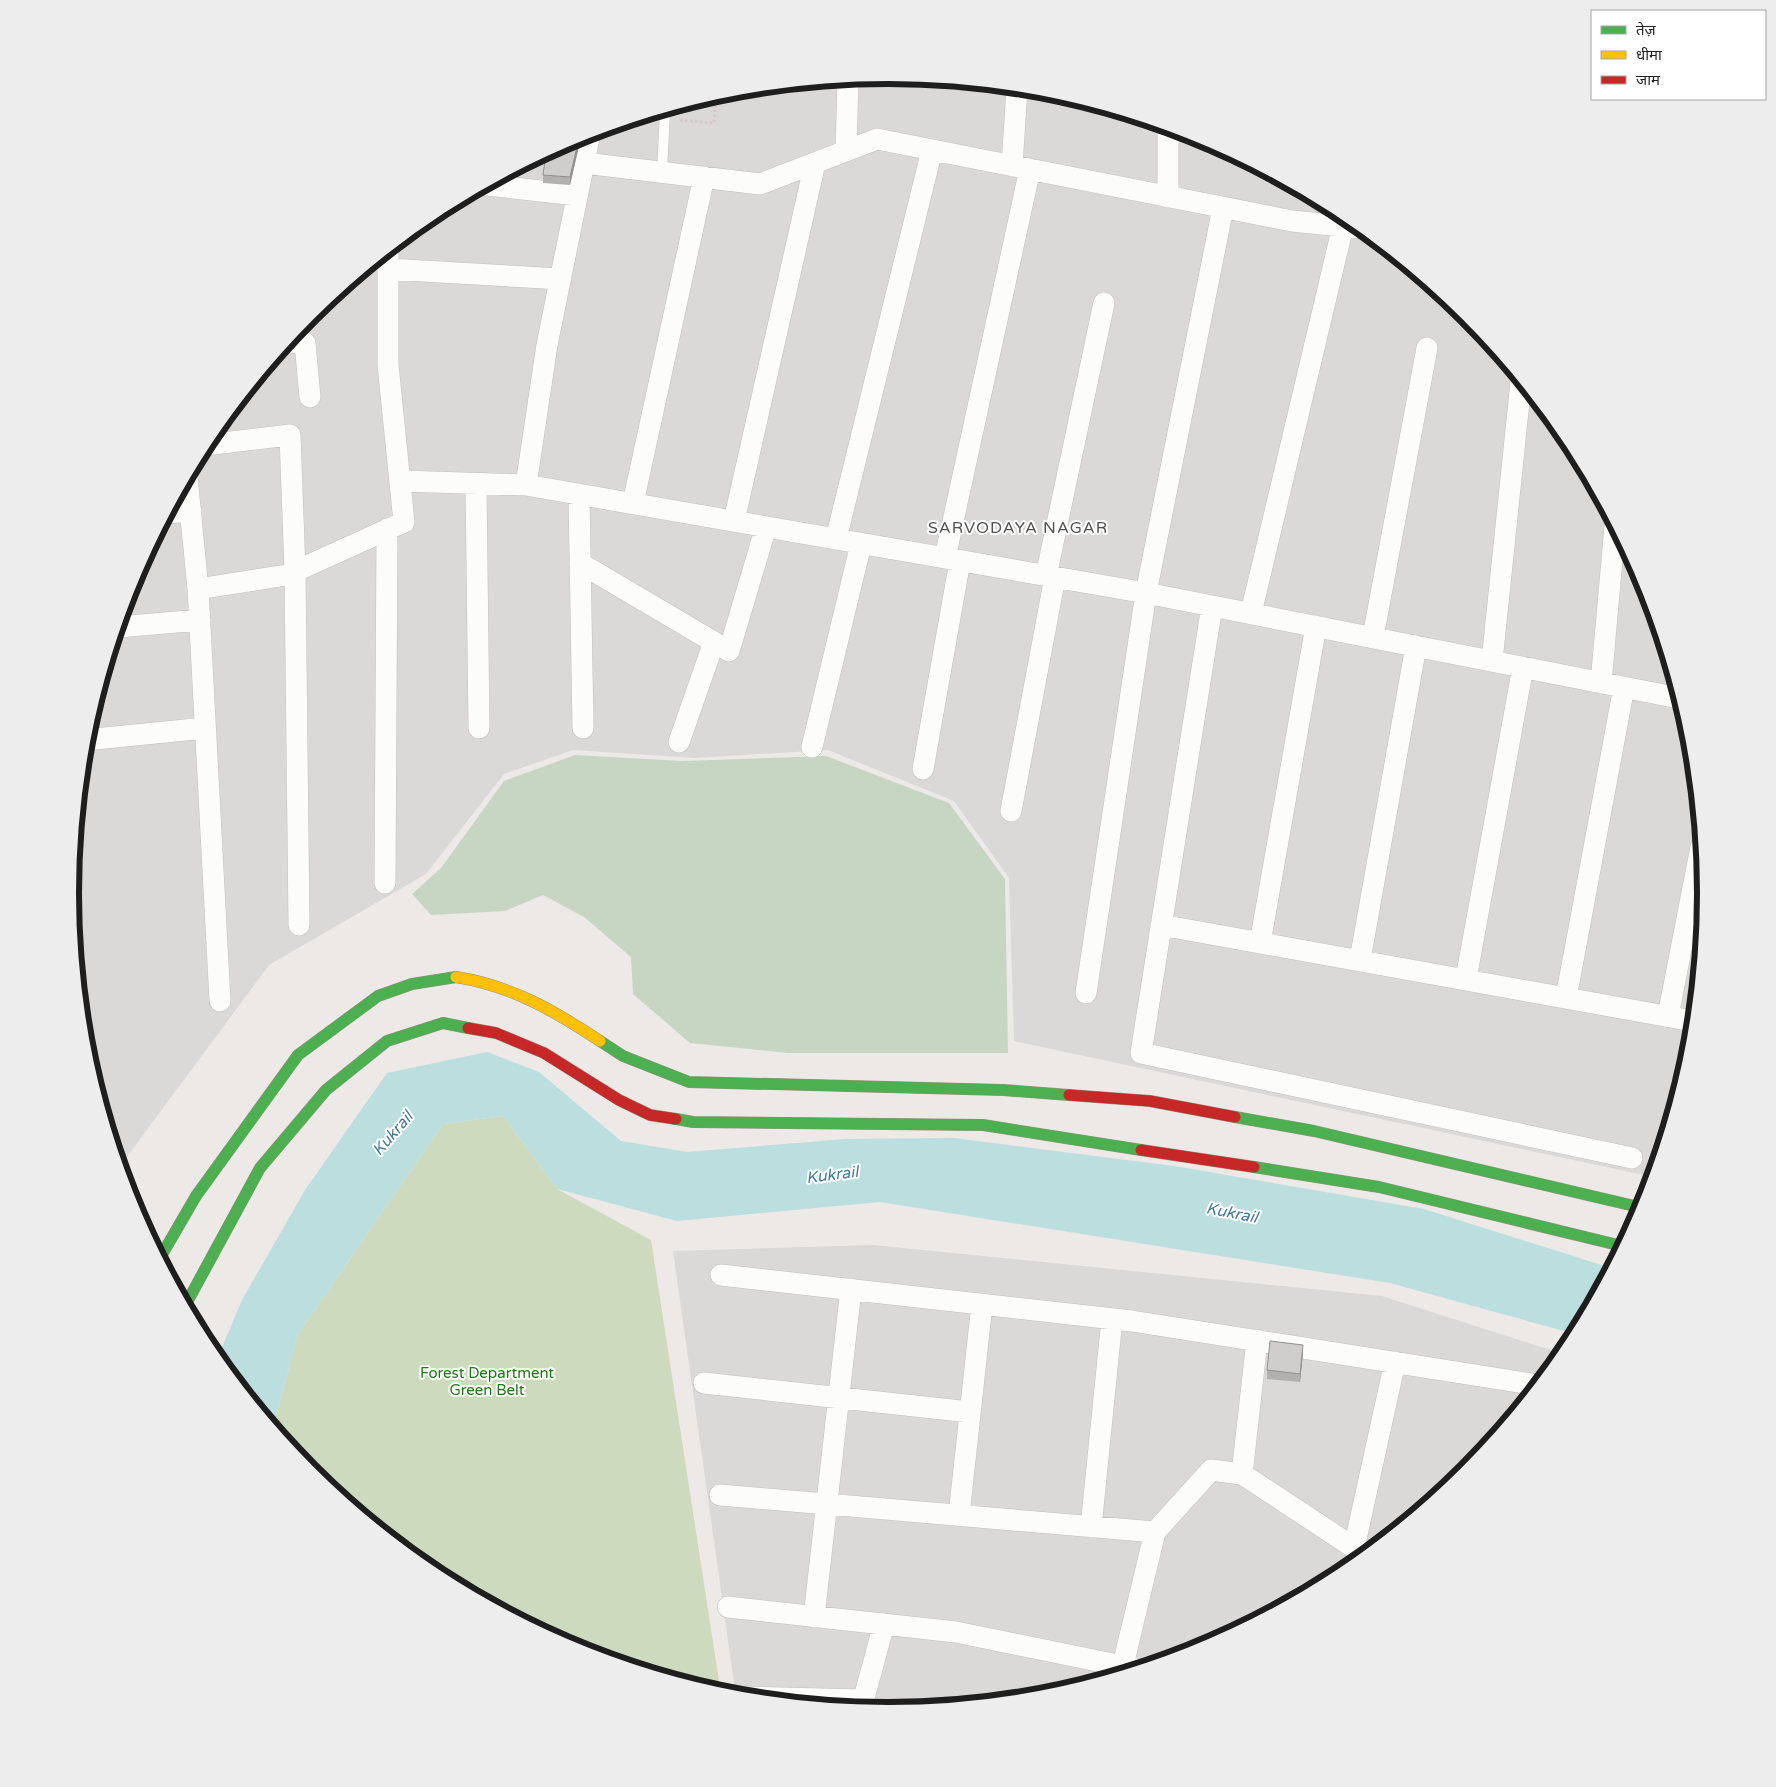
<svg xmlns="http://www.w3.org/2000/svg" width="1776" height="1787" viewBox="0 0 1776 1787" font-family="'Varela Round','Noto Sans Devanagari',sans-serif">
<rect width="100%" height="100%" fill="#ece9e7"/>
<path fill="#dbd9d8" d="M888,76L1048,91L1201,138L1343,214L1467,315L1568,439L1644,581L1690,734L1706,893L1690,1053L1653,1177L1014,1041L1009,878L954,801L828,750L695,758L573,750L504,774L426,874L269,965L123,1162L119,1163L86,1053L70,893L86,734L132,580L208,439L310,315L434,213L575,138L729,91Z
M873,1245L1382,1296L1563,1354L1466,1472L1342,1574L1201,1649L1047,1696L888,1711L736,1697L673,1251Z"/>
<path fill="#cddabd" d="M503,1116L557,1189L651,1240L721,1694L575,1649L433,1573L309,1472L273,1427L298,1334L443,1124Z"/>
<path fill="#c7d6c3" d="M575,755L682,761L826,756L949,803L1005,879L1008,1053H788L690,1043L633,994L631,957L584,917L543,895L505,911L431,915L412,894L441,868L504,781Z"/>
<path fill="#bbdedf" d="M487,1052L539,1072L621,1141L687,1152L846,1139L954,1138L1174,1166L1424,1209L1611,1268L1575,1334L1390,1283L880,1202L677,1221L557,1189L503,1116L443,1124L298,1334L273,1427L217,1359L242,1300L305,1190L387,1073Z"/>
<g fill="none" stroke-linecap="round" stroke-linejoin="round">
<defs>
<path id="lane" d="M662,172L665,111"/>
<path id="street" d="M846,151L848,79
M584,163L760,184L877,139L1292,221L1361,228
M1012,166L1017,88
M487,185L577,195
M1168,197V128
M388,269L561,279
M287,342L305,343L310,397
M205,445L290,435L295,571L299,925
M187,477L198,589L220,1001
M400,481L526,485L1146,593L1679,698
M476,484L479,728
M526,485L547,345L590,133
M579,494L583,728
M633,503L704,177
M168,513L191,511
M734,521L815,163
M836,539L932,150
M945,558L1030,169
M580,563L729,651L766,527
M1046,576L1104,303
M198,589L287,575L404,522L388,365V251
M1212,606L1141,1053L1632,1158
M1251,613L1343,226V214
M118,627L200,620
M1373,637L1427,348
M1492,661L1521,382
M1601,683L1615,526
M85,740L205,728
M679,742L714,642
M812,747L861,544
M923,769L960,561
M1011,811L1055,577
M385,883L387,529
M1161,925L1693,1021
M1260,943L1316,626
M1360,960L1416,646
M1466,979L1523,667
M1086,993L1146,593L1223,208
M1566,998L1624,687
M1668,1016L1701,847
M721,1275L1132,1321L1538,1385
M704,1383L970,1412
M1242,1474L1257,1340
M720,1495L1155,1532
M959,1515L982,1304
M1091,1527L1112,1319
M1354,1548L1395,1362
M728,1607L956,1632L1137,1669
M814,1617L851,1289
M1123,1665L1155,1532L1211,1470L1242,1474L1365,1555
M746,1697L863,1700
M861,1709L884,1624"/>
<path id="fast" d="M600,1041L623,1056L689,1082L1003,1090L1069,1095
M1235,1117L1314,1131L1643,1208
M676,1119L693,1122L983,1125L1141,1150
M1254,1167L1379,1187L1622,1246
M160,1258L196,1196L298,1055L378,996L412,984L456,977
M185,1306L260,1168L326,1090L387,1041L443,1023L468,1028"/>
<path id="slow" d="M456,977C512,986 553,1010 600,1041"/>
<path id="jam" d="M468,1028L496,1033L544,1053L619,1100L650,1115L676,1119
M1069,1095L1150,1101L1235,1117
M1141,1150L1254,1167"/>
</defs>
<use href="#lane" stroke="#c2c0bf" stroke-width="11"/>
<use href="#street" stroke="#c2c0bf" stroke-width="22"/>
<use href="#fast" stroke="#96937f" stroke-width="12"/>
<use href="#slow" stroke="#96937f" stroke-width="12"/>
<use href="#jam" stroke="#96937f" stroke-width="12"/>
<path stroke="#d5c7c8" stroke-width="3" stroke-dasharray="2.5 2.5" stroke-linecap="butt" d="M680,120L714,123L716,95"/>
<use href="#lane" stroke="#fcfcfb" stroke-width="10"/>
<use href="#street" stroke="#fcfcfb" stroke-width="21"/>
<use href="#fast" stroke="#4caf50" stroke-width="11"/>
<use href="#slow" stroke="#ffc107" stroke-width="11"/>
<use href="#jam" stroke="#c62828" stroke-width="11"/>
</g>
<path fill="#b3b1af" d="M579,146L570,185L543,183V175Z
M1303,1353L1300,1382L1267,1379V1370Z"/>
<path fill="#92908f" d="M579,138V146L570,185V177Z
M1303,1345V1353L1300,1382V1374Z"/>
<path fill="#d0cecc" stroke="#92908f" d="M575,138H579L570,177L543,175L546,153Z
M1270,1341L1303,1345L1300,1374L1267,1370Z"/>
<g text-anchor="middle" stroke-width="4" stroke-linejoin="round" paint-order="stroke">
<g font-size="15" fill="#1c790f" stroke="#fff">
<text x="487" y="1378">Forest Department<tspan x="487" dy="17">Green Belt</tspan></text>
</g>
<g font-size="16" letter-spacing="1" fill="#515151" stroke="#fff">
<text x="1018" y="533">SARVODAYA NAGAR</text>
</g>
<g font-size="16" font-style="italic" fill="#447c94" stroke="#fff">
<text transform="translate(392 1133) rotate(-49)" y="6">Kukrail</text>
<text transform="translate(832 1174) rotate(-7)" y="6">Kukrail</text>
<text transform="translate(1232 1212) rotate(11)" y="6">Kukrail</text>
</g>
</g>
<path d="M0 0H1776V1787H0ZM79 893a809 809 0 1 1 1618 0a809 809 0 1 1-1618 0Z" fill="#ededed" fill-rule="evenodd"/>
<path fill="none" stroke="#1e1e1e" stroke-width="6" d="M79 893a809 809 0 1 1 1618 0a809 809 0 1 1-1618 0Z"/>
<rect x="1591" y="10" width="175" height="90" fill="#ffffff" stroke="#a5a5a5"/>
<rect x="1601" y="26" width="25" height="8" fill="#4caf50" stroke="#a5a5a5"/>
<text x="1636" y="35" font-size="15" fill="#1e1e1e">तेज़</text>
<rect x="1601" y="51" width="25" height="8" fill="#ffc107" stroke="#a5a5a5"/>
<text x="1636" y="60" font-size="15" fill="#1e1e1e">धीमा</text>
<rect x="1601" y="76" width="25" height="8" fill="#c62828" stroke="#a5a5a5"/>
<text x="1636" y="85" font-size="15" fill="#1e1e1e">जाम</text>
</svg>
